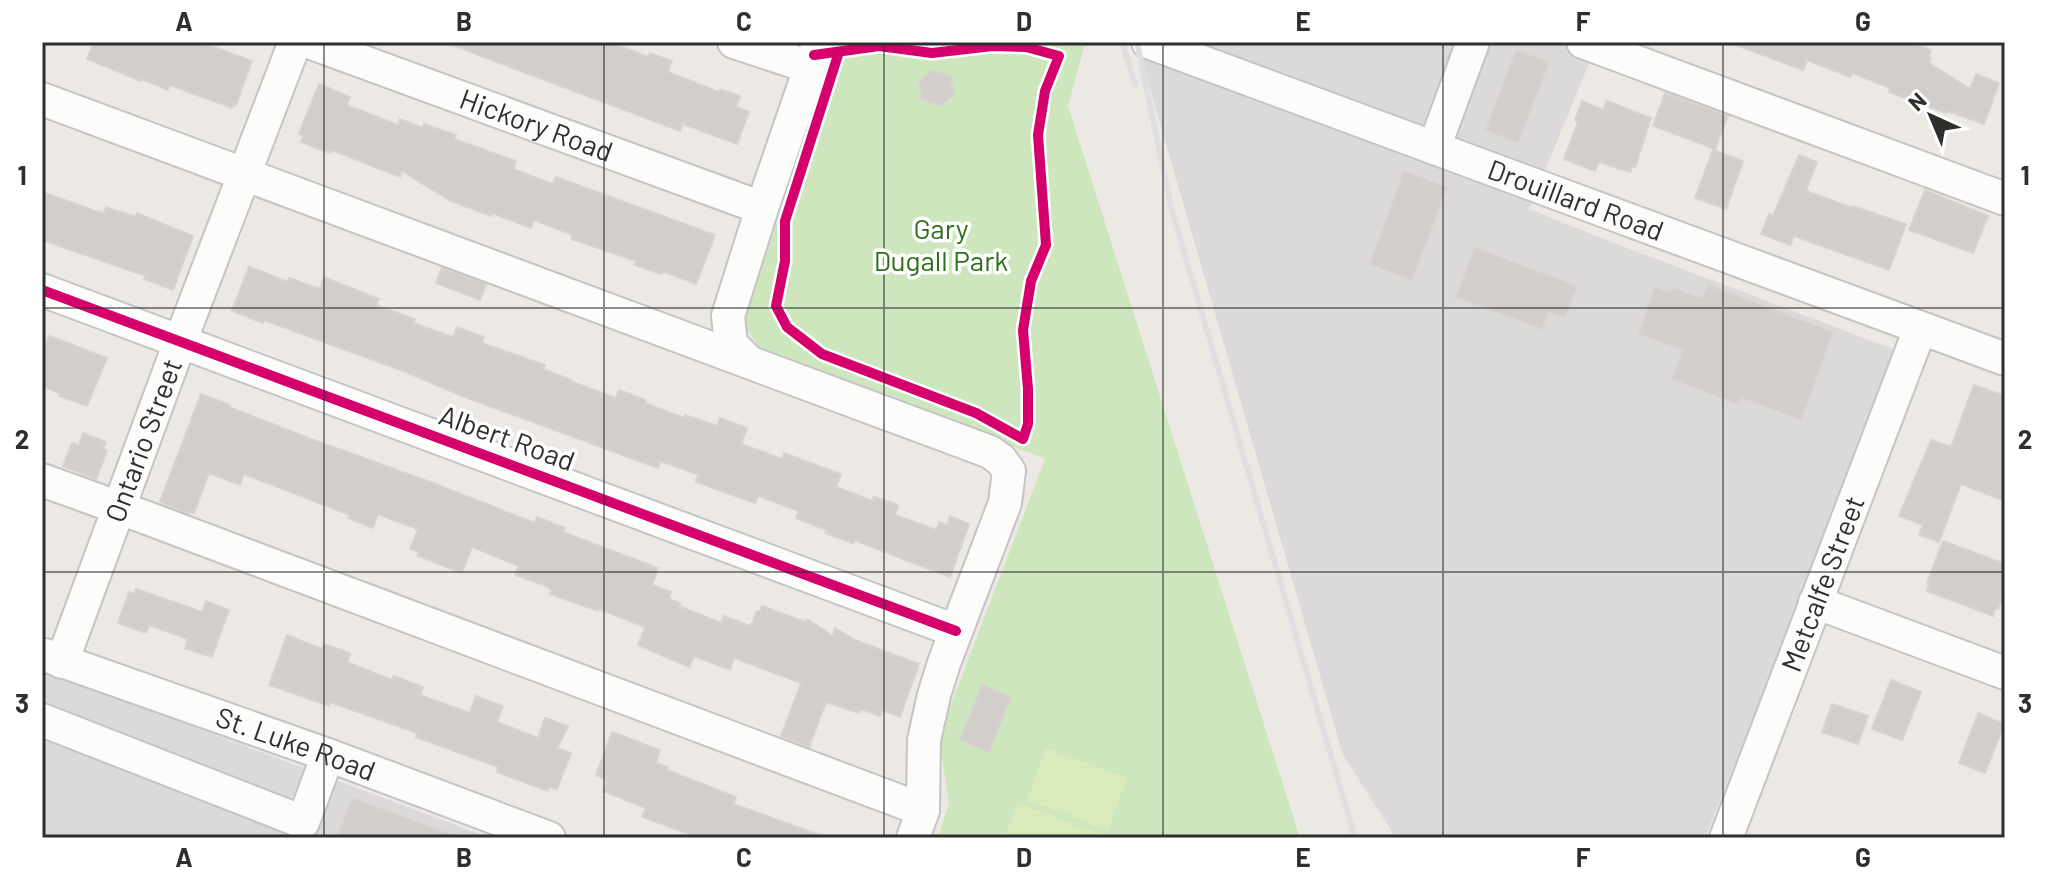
<svg xmlns="http://www.w3.org/2000/svg" width="2047" height="880" viewBox="0 0 2047 880" font-family="Barlow,sans-serif">
<rect width="100%" height="100%" fill="#ece8e4"/>
<path fill="#dcd9db" d="M1139,42H1641L1632,65L1595,49L1529,209L1622,246L1898,351L1853,470L1705,838H1394L1391,830L1343,755L1146,75Z
M42,670L490,838H42Z"/>
<path fill="#cee6be" d="M837,42H1078L1085,44L1068,106L1300,838H938L949,804L939,736L1045,459L760,349L743,323Z"/>
<path fill="#d9eabb" d="M1046,748L1127,778L1108,830L1027,800Z
M1018,803L1111,838H1004Z"/>
<path fill="#d1cecb" stroke="#d7d4d0" stroke-width="2" d="M94,42H200L252,61L236,105L233,104L232,108L170,85L168,90L142,79L141,81L87,59Z
M451,42H610L648,57L650,53L672,61L668,72L719,92L720,89L740,96L736,107L749,112L737,144L683,124L680,131L526,73L450,44Z
M1734,42H1910L1931,50L1929,57L1931,58L1929,63L1970,89L1976,74L1999,83L1984,124L1947,111L1946,113L1889,92L1890,88L1852,73L1850,77L1807,60L1803,70L1733,44Z
M1516,50L1549,62L1518,143L1486,130Z
M933,70L950,76L954,94L940,106L922,100L919,82Z
M319,84L350,97L347,104L349,106L398,125L400,119L423,128L424,124L456,135L454,139L516,161L513,169L553,184L556,177L715,235L696,284L662,271L661,274L634,265L636,261L571,239L573,235L534,220L531,228L492,213L491,216L451,201L402,171L400,177L332,150L330,153L301,142L304,136L299,134Z
M1665,93L1728,116L1715,149L1653,126Z
M1582,101L1603,110L1607,101L1651,118L1635,167L1633,166L1630,172L1599,162L1595,171L1564,159L1578,122L1575,120Z
M1713,150L1743,161L1726,209L1695,198Z
M1799,155L1817,162L1806,191L1852,208L1853,206L1906,224L1889,270L1794,236L1790,245L1761,234L1769,214L1773,216Z
M1404,171L1447,187L1412,280L1370,264Z
M1925,190L1988,216L1973,253L1909,230Z
M42,192L95,211L104,213L106,207L136,217L137,213L193,236L173,290L144,279L146,276L42,240Z
M1475,248L1577,286L1565,318L1549,312L1542,329L1456,297Z
M249,267L288,282L289,278L320,289L324,277L379,299L376,305L415,319L413,323L453,337L457,327L484,337L482,343L545,365L543,369L571,380L570,381L616,398L619,390L646,400L645,403L684,418L685,415L717,426L720,418L747,428L741,444L782,459L784,453L841,474L836,487L873,501L874,497L893,503L898,506L895,515L937,530L939,522L947,525L950,516L969,524L950,577L854,540L853,543L825,533L826,530L796,518L799,511L758,496L755,503L696,482L699,475L660,461L658,468L462,396L406,372L264,320L263,323L232,311Z
M442,268L486,284L480,300L436,283Z
M1708,285L1833,332L1801,420L1740,397L1738,404L1672,379L1683,350L1639,334L1655,287L1671,293L1673,288L1702,299Z
M49,336L107,358L87,406L59,396L60,393L42,386V355Z
M1974,385L2005,396V501L1961,484L1939,542L1919,535L1923,525L1899,516L1931,440L1951,447Z
M201,394L230,405L229,407L311,439L430,482L535,523L537,517L565,528L563,532L658,568L652,585L671,592L669,599L680,603L679,606L721,623L724,616L751,626L757,611L760,612L762,606L806,622L807,619L833,636L835,628L855,640L919,664L900,717L882,710L880,716L861,709L859,713L826,702L809,747L781,736L801,683L734,658L730,670L694,656L689,667L638,645L645,627L599,609L598,611L550,594L552,590L546,586L515,575L519,566L472,547L462,573L418,556L419,552L410,549L418,529L378,514L373,528L348,518L350,515L244,474L240,485L209,473L194,513L190,511L189,514L160,502Z
M83,433L106,442L103,449L107,451L96,479L63,466L72,443L79,445Z
M1943,541L2005,564V590L1998,609H1995L1993,616L1927,591L1929,584L1927,583Z
M136,589L202,612L206,601L229,610L212,657L185,648L188,639L149,625L146,633L118,623L129,592L134,594Z
M287,635L322,649L324,644L350,653L347,662L392,680L394,676L423,687L420,695L470,713L476,696L503,706L497,722L538,738L545,718L568,726L557,748L571,753L557,789L549,787L548,791L497,772L498,767L416,737L417,733L330,702L329,706L269,685Z
M1891,680L1921,692L1902,740L1872,729Z
M982,685L1011,697L989,752L960,740Z
M1832,704L1868,716L1858,744L1822,732Z
M1978,713L2004,724L1985,773L1959,763Z
M612,732L660,750L656,763L668,767L667,770L736,797L733,804L820,835L819,838H690L689,834L642,817L646,808L603,791L607,780L596,775Z
M352,798L455,836L454,838H337Z"/>
<g fill="none" stroke-linecap="round" stroke-linejoin="round">
<defs>
<g id="minor">
<path id="s1" d="M309,42L762,208"/>
<path d="M734,42L810,67"/>
<path id="s2" d="M1148,42L2005,359"/>
<path d="M1583,42L2005,199"/>
<path d="M42,99L990,452L1001,460L1009,471L1005,503L944,663L934,695L924,740L923,810L913,838"/>
<path d="M1434,148L1473,42"/>
<path d="M42,290L956,631"/>
<path d="M749,362L731,344L728,316L762,208L819,42"/>
<path d="M42,480L147,518L923,810"/>
<path d="M1815,602L2005,673"/>
<path id="s3" d="M45,655L328,755L549,838"/>
<path id="s4" d="M62,662L180,342L295,42"/>
<path d="M42,720L303,822L328,755"/>
<path id="s5" d="M1726,838L1920,329"/>
</g>
</defs>
<use href="#minor" stroke="#c5c4c5" stroke-width="36"/>
<use href="#minor" stroke="#fcfcfb" stroke-width="32"/>
<path stroke="#dfdfe1" stroke-width="6" d="M1122,42L1135,84
M1137,42L1171,207L1355,838"/>
<defs>
<path id="cycleway" d="M814,55L879,46L932,53L992,46L1026,47L1059,56L1045,91L1038,135L1046,245L1031,281L1023,330L1028,389V424L1023,439L976,413L822,354L787,327L776,306L785,261V221L839,52
M42,290L956,631"/>
</defs>
<use href="#cycleway" stroke="#fff" stroke-width="15"/>
<use href="#cycleway" stroke="#d6006c" stroke-width="10"/>
</g>
<path fill="none" stroke="#2e2e2e" stroke-width="2" stroke-opacity="0.55" d="M324,42V838M604,42V838M884,42V838M1163,42V838M1443,42V838M1723,42V838M42,308H2005M42,572H2005"/>
<g text-anchor="middle" stroke-width="7" stroke-linejoin="round" paint-order="stroke">
<g font-size="28" fill="#2e2e2e" stroke="#fff">
<text dy="10" stroke="none"><textPath href="#s1" startOffset="242">Hickory Road</textPath></text>
<text dy="10" stroke="none"><textPath href="#s2" startOffset="456">Drouillard Road</textPath></text>
<text transform="translate(507 438) rotate(20)" y="10">Albert Road</text>
<text dy="10" stroke="none"><textPath href="#s4" startOffset="236">Ontario Street</textPath></text>
<text dy="10" stroke="none"><textPath href="#s5" startOffset="272">Metcalfe Street</textPath></text>
<text dy="10" stroke="none"><textPath href="#s3" startOffset="266">St. Luke Road</textPath></text>
</g>
<g font-size="28" fill="#2c6e1b" stroke="#fff">
<text x="941" y="239">Gary<tspan x="941" dy="32">Dugall Park</tspan></text>
</g>
</g>
<rect width="2047" height="880" fill="none" stroke="#ffffff" stroke-width="88"/>
<g transform="translate(1931 116) rotate(316)" stroke="#ffffff" stroke-width="6" paint-order="stroke">
<path d="M0-6L14 30L0 20L-14 30Z" fill="#2e2e2e"/>
<text y="-12" font-size="22" font-weight="bold" text-anchor="middle" fill="#2e2e2e">N</text>
</g>
<rect x="44" y="44" width="1959" height="792" fill="none" stroke="#2e2e2e" stroke-width="3"/>
<g font-size="26" text-anchor="middle" font-weight="bold" fill="#2e2e2e">
<text x="184" y="31">A</text>
<text x="464" y="31">B</text>
<text x="744" y="31">C</text>
<text x="1024" y="31">D</text>
<text x="1303" y="31">E</text>
<text x="1583" y="31">F</text>
<text x="1863" y="31">G</text>
<text x="22" y="185">1</text>
<text x="2025" y="185">1</text>
<text x="22" y="449">2</text>
<text x="2025" y="449">2</text>
<text x="22" y="713">3</text>
<text x="2025" y="713">3</text>
<text x="184" y="867">A</text>
<text x="464" y="867">B</text>
<text x="744" y="867">C</text>
<text x="1024" y="867">D</text>
<text x="1303" y="867">E</text>
<text x="1583" y="867">F</text>
<text x="1863" y="867">G</text>
</g>
</svg>
